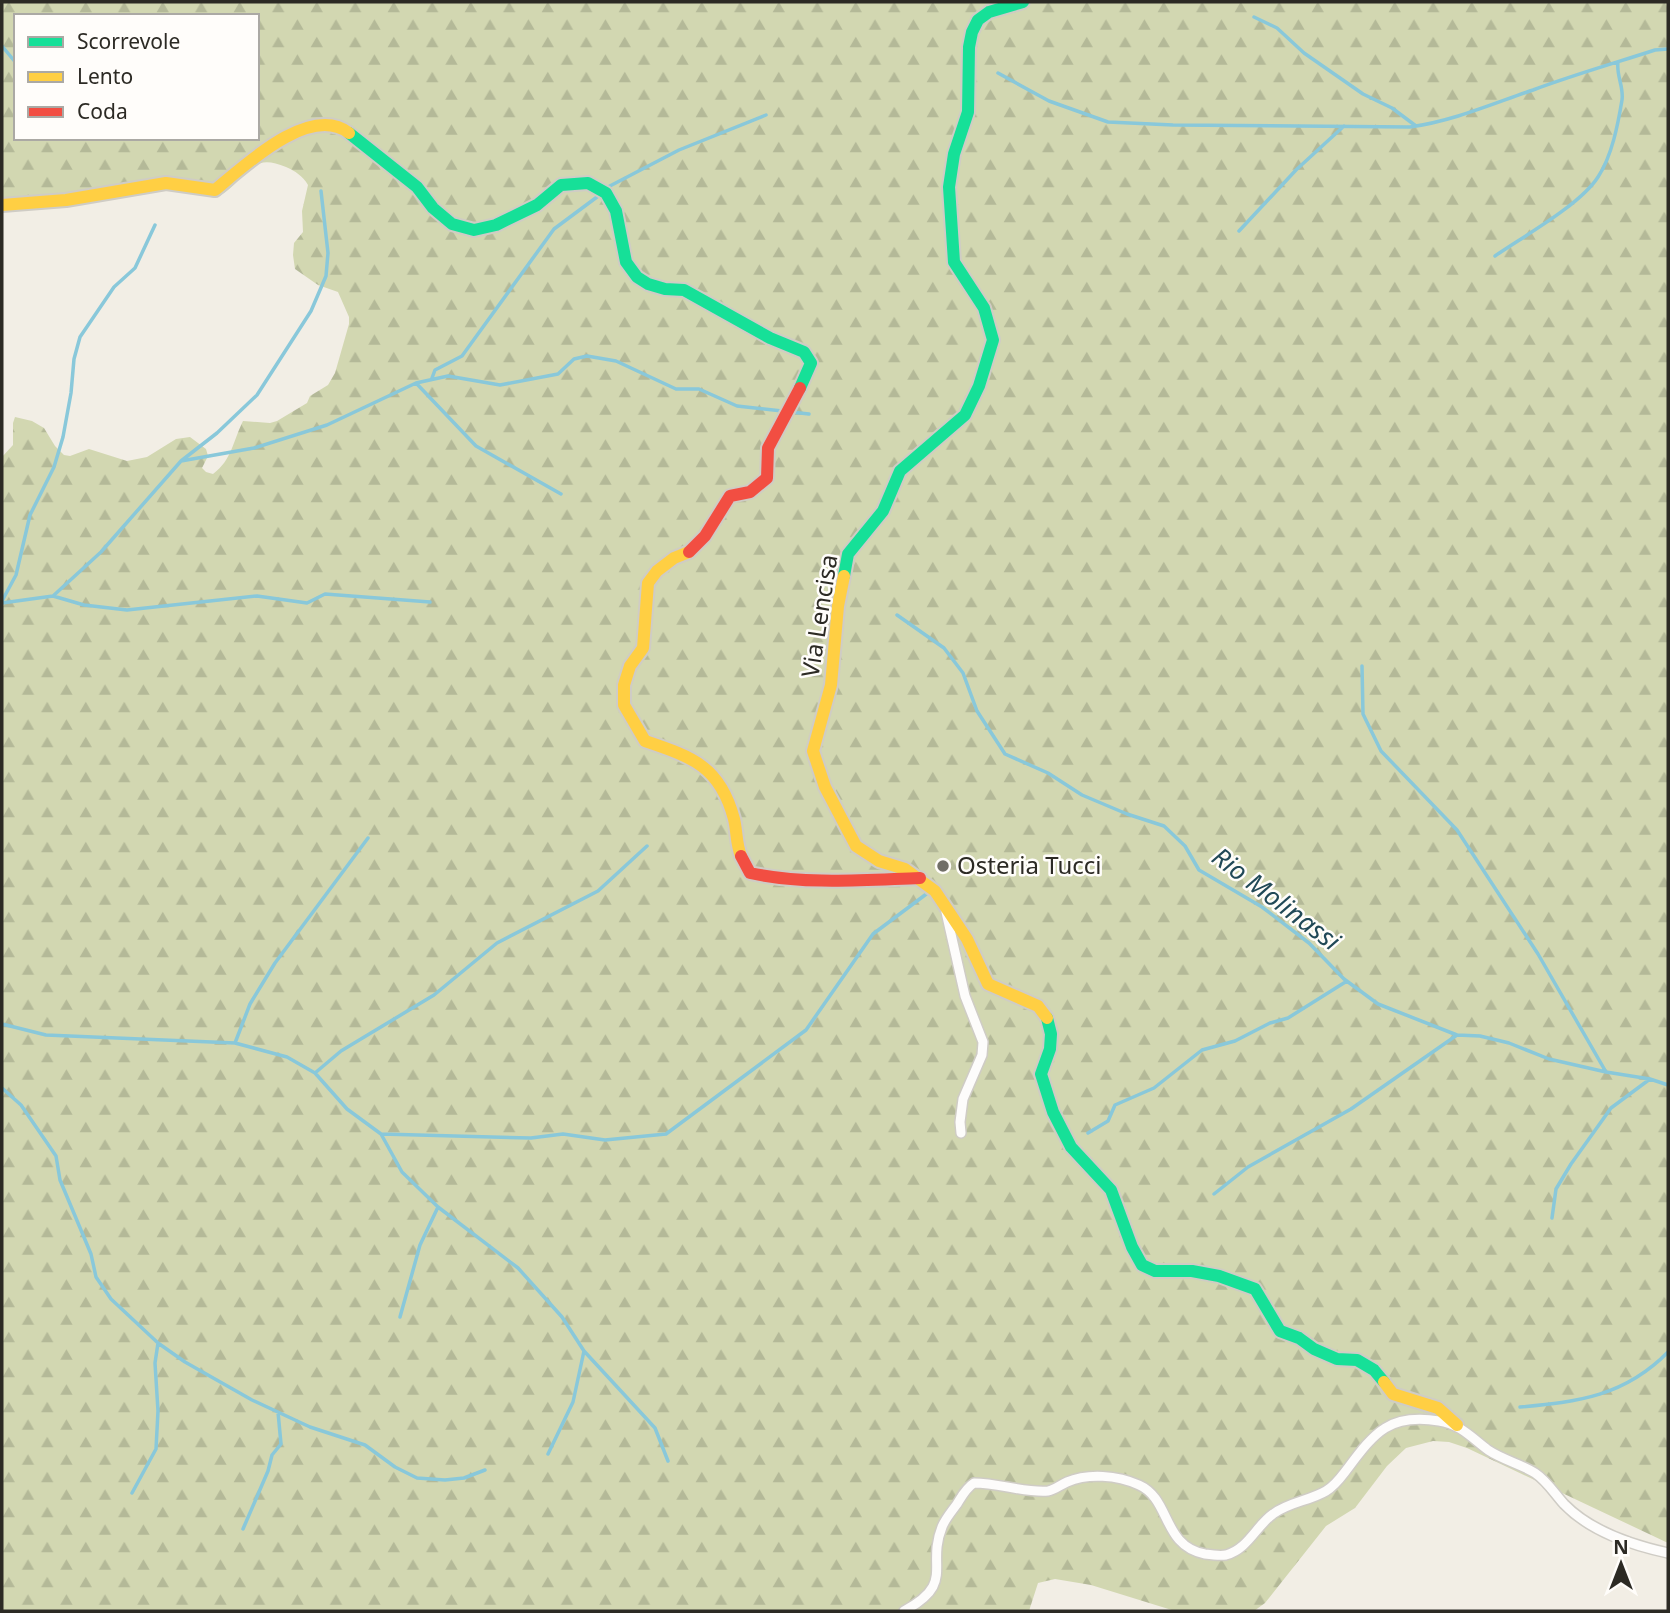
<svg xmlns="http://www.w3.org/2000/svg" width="1670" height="1613" viewBox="0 0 1670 1613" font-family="'Noto Sans',sans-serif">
<defs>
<pattern id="forest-firs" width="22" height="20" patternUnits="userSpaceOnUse" patternTransform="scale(1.75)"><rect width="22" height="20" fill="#d2d7b1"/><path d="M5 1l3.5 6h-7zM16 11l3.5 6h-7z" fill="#b4b998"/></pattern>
</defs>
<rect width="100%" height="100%" fill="#f2eee5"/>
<path fill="url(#forest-firs)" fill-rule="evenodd" d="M2,2H1668V1543L1467,1448L1449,1442L1433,1441L1406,1448L1387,1466L1355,1508L1326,1526L1265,1603L1254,1611H1175L1091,1585L1055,1579L1038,1583L1029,1611H2V457L13,445V423L15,417L32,421L44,428L55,446L64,455L70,456L89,449L127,461L147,457L176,439L190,437L206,449L208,456L202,468L206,472L213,474C232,460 233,441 243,421L270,423L277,421L307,403L310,396L328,385L335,373L349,324V317L338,292L318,285L295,269L293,255L294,243L303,232L302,211L308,185C303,176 295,171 286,167C246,149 245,186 215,198L172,188L88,200L63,206L2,203ZM16,16H257V138H16Z"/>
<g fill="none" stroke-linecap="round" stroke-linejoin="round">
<path stroke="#89c8da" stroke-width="3.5" d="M1254,17L1277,28L1304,53L1363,94L1392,108L1416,126
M2,46L16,63
M998,73L1049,101L1108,122L1173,125L1410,127C1453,121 1492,104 1533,90C1573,75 1615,63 1655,50L1668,49
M606,188L679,150L766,115
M1239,231L1296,170L1344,126
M1495,256C1524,236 1580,205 1598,177C1612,156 1618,124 1622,100C1624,87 1616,75 1618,62
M432,378L435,370L462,356L554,229L601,194
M416,383L476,446L561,494
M181,461L254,448L327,425L416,383L448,376L500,385L558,374L574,359L587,356L616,361L676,389H699L737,406L809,414
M53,596L101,552L181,461L217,433L257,395L311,311L326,276L328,253L321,191
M2,601L16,575L30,515L54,467L63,437L71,393L74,359L80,337L114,287L135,268L155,225
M2,603L53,596L84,605L127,610L257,596L307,603L325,594L430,602
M897,615L944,648L963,673L977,711L1005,754L1048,773L1082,795L1127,814L1164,826L1185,846L1199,870L1262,907L1309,943L1344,979L1378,1004L1457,1035L1480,1036L1509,1043L1549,1059L1606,1072L1650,1079L1668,1085
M1362,666L1363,714L1381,751L1457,830L1538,954L1606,1072
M2,1024L46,1035L235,1043L287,1057L315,1073L347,1109L381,1134L402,1172L438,1207L518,1268L562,1317L584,1351L655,1428L668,1461
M235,1043L250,1004L275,963L368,838
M315,1073L341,1051L434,995L497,943L598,891L647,846
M2,1088L21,1105L56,1156L60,1180L91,1254L96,1277L111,1299L158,1343L185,1362L252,1400L310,1427L365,1445L395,1467L417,1478L445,1480L464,1478L485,1470
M1088,1133L1108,1121L1115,1105L1154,1088L1202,1050L1235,1041L1270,1023L1288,1018L1347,981
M381,1134L531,1138L563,1134L605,1140L666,1134L806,1030L873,934L929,892
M1214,1194L1248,1167L1351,1109L1457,1035
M1552,1218L1556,1189L1571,1164L1611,1108L1650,1079
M400,1317L420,1245L438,1207
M1520,1407C1578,1402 1625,1396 1668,1352
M548,1454L573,1402L584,1351
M132,1493L156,1449L158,1411L155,1363L158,1343
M243,1529L268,1471L272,1455L281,1444L278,1412"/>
<defs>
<path id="street" d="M946,912L965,996L983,1042L982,1055L963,1099L960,1122L961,1133
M904,1611C956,1583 926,1567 942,1527C945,1519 952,1511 957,1504C962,1496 966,1488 974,1483C999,1483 1024,1493 1048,1491C1055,1490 1060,1485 1067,1482C1088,1473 1117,1475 1139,1485C1171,1499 1162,1546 1205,1554C1212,1555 1220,1556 1226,1555C1248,1549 1256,1526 1273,1514C1289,1502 1309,1501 1326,1491C1336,1485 1341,1477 1348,1468C1375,1432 1390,1413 1439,1421C1460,1424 1472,1438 1488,1450C1503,1460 1521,1464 1535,1473C1547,1481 1555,1494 1564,1504C1591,1532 1632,1545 1668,1553"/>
<path id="fast" d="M349,133L417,187L433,208L452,224L474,230L496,225L537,205L561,185L588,183L606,193L616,211L626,262L637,277L648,284L665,289L684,290L770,338L804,352L811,363L800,388
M844,576L848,554L883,511L900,471L965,415L979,386L993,340L984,308L954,262L949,187L954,154L968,112L969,47L972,32L978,20L989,12L1023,2
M1047,1018L1051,1034L1050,1049L1041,1074L1053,1112L1071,1147L1111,1190L1132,1247L1142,1265L1155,1271H1192L1219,1276L1255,1289L1280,1331L1299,1338L1314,1349L1337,1359L1357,1360L1374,1370L1384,1382"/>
<path id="slow" d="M2,205L66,200L166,183L215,190C244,166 310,103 349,133
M689,552L674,558L657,571L648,583L643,648L630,666L624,685V705L645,741C692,757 720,766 734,819C737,831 736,844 741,856
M844,576L838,606L831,685L813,751L825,787L856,846L879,861L905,869L935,891L967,939L988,984L1038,1006L1047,1018
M1384,1382L1393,1394L1438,1408L1457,1425"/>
<path id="jam" d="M689,552L705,536L730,496L750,492L767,478L768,448L800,388
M741,856L750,873C806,885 863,880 920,878"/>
</defs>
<use href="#street" stroke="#cfccc5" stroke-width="12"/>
<use href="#fast" stroke="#cfccc5" stroke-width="16"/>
<use href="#slow" stroke="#cfccc5" stroke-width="16"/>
<use href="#jam" stroke="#cfccc5" stroke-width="16"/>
<use href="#street" stroke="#fdfcfb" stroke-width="9"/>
<use href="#fast" stroke="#16e098" stroke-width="12"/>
<use href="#slow" stroke="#ffcf43" stroke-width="12"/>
<use href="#jam" stroke="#f24e42" stroke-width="12"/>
</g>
<circle fill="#716f68" stroke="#fffdfa" stroke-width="2.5" cx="943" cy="866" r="7"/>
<g text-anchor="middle" stroke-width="5" stroke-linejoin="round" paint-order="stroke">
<g font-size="24" fill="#2c2a24" stroke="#fffdfa">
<text transform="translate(820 616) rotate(-81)" y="8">Via Lencisa</text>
</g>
<g font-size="24" fill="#2c2a24" stroke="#fffdfa" text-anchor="start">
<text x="957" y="874">Osteria Tucci</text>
</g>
<g font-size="26" font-style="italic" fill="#214957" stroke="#fffdfa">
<text transform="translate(1276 899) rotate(37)" y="9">Rio Molinassi</text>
</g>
</g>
<rect width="1670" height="1613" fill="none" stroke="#2c2a24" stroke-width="7"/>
<rect x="14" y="14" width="245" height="126" fill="#fffdfa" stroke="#aba9a4" stroke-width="2"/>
<rect x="28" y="37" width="35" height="10" fill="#16e098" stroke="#aba9a4" stroke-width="2"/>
<text x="77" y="49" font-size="21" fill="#2c2a24">Scorrevole</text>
<rect x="28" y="72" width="35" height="10" fill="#ffcf43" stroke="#aba9a4" stroke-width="2"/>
<text x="77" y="84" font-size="21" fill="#2c2a24">Lento</text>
<rect x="28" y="107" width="35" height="10" fill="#f24e42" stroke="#aba9a4" stroke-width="2"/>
<text x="77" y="119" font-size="21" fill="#2c2a24">Coda</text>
<g transform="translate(1621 1564)" stroke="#fffdfa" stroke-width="5" paint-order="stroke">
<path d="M0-5L12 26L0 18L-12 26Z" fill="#2c2a24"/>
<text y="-10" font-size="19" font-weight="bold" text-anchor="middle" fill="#2c2a24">N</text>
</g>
</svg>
